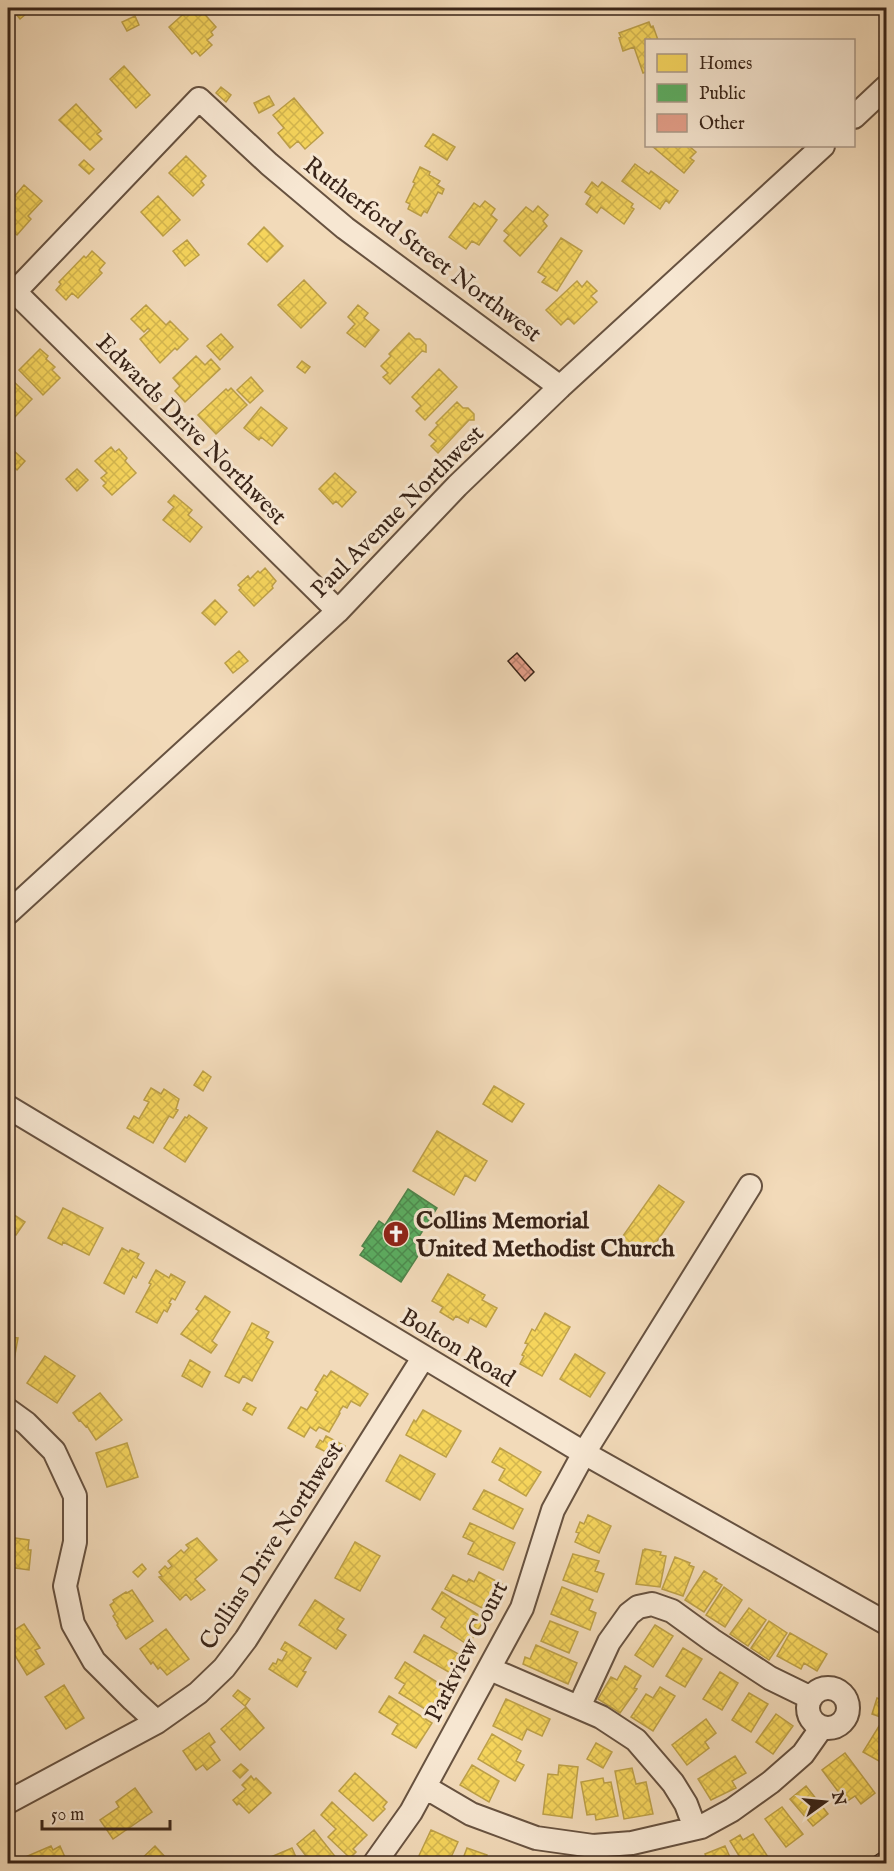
<svg xmlns="http://www.w3.org/2000/svg" width="894" height="1871" viewBox="0 0 894 1871" font-family="'IM FELL English',serif">
<defs>
<pattern id="homes-cross-hatch" width="8" height="8" patternUnits="userSpaceOnUse" patternTransform="scale(1.5)"><rect width="8" height="8" fill="#f6d55c"/><path d="M0 0l8 8M0 8l8-8" fill="none" stroke="#d4b74f"/></pattern>
<pattern id="public-cross-hatch" width="8" height="8" patternUnits="userSpaceOnUse" patternTransform="scale(1.5)"><rect width="8" height="8" fill="#5aae61"/><path d="M0 0l8 8M0 8l8-8" fill="none" stroke="#4b8d4f"/></pattern>
<pattern id="building-cross-hatch" width="8" height="8" patternUnits="userSpaceOnUse" patternTransform="scale(1.5)"><rect width="8" height="8" fill="#e49e89"/><path d="M0 0l8 8M0 8l8-8" fill="none" stroke="#ba816f"/></pattern>
</defs>
<rect width="100%" height="100%" fill="#f2dab9"/>
<filter id="stains"><feTurbulence type="fractalNoise" baseFrequency=".00333" numOctaves="4"/><feColorMatrix values="0 0 0 0 .2 0 0 0 0 .09 0 0 0 0 .02 0 0 0 .5 -.17"/></filter>
<radialGradient id="worn" r=".72"><stop offset=".6" stop-color="#630" stop-opacity="0"/><stop offset="1" stop-color="#630" stop-opacity=".3"/></radialGradient>
<path fill="url(#homes-cross-hatch)" stroke="#bda048" stroke-width="1.5" d="M11,8H33L20,19Z
M189,9L194,14L200,9L216,27L211,32L213,35L207,40L212,45L200,56L196,51L192,54L169,27Z
M135,16L139,25L127,31L122,22Z
M649,22L651,27L653,26L658,40H646V72L643,73L634,47L623,51L619,38L621,37L619,33Z
M124,66L150,95L136,108L110,79Z
M221,87L231,95L226,102L216,93Z
M269,96L274,105L259,113L254,103Z
M294,98L323,133L305,149L298,141L290,148L278,133L284,128L273,115Z
M76,104L101,131L97,134L102,139L90,150L59,120Z
M433,134L455,147L447,160L425,146Z
M652,146H689L696,152L690,158L694,161L684,173Z
M186,156L206,176L201,181L204,185L193,196L169,173Z
M84,160L94,169L89,174L79,165Z
M635,164L649,174L651,171L678,191L669,203L666,200L660,209L622,181Z
M420,167L430,172L429,175L440,181L437,185L444,189L442,194L438,192L427,213L424,211L421,216L408,209L410,204L406,202L415,183L413,182Z
M592,182L598,187L602,182L633,204L631,207L634,209L624,224L601,207L597,213L586,204L591,196L585,192Z
M24,185L42,201L28,216L31,219L17,235L8,227V204Z
M158,196L180,220L163,236L141,212Z
M485,201L495,209L491,215L497,220L479,245L472,241L466,249L449,237L474,203L480,207Z
M538,206L548,215L543,221L547,226L520,256L504,241L509,235L504,231L526,207L533,212Z
M264,227L283,246L267,262L248,244Z
M561,238L582,251L557,291L542,282L546,277L538,272Z
M187,240L199,255L185,266L173,251Z
M92,251L105,263L99,270L102,273L78,298L72,293L66,300L56,290L61,284L59,282L84,256L86,258Z
M304,280L326,303L301,328L278,305Z
M577,281L582,287L587,281L597,291L591,296L597,302L574,324L568,318L561,325L546,310Z
M146,305L166,325L170,321L188,339L177,350L175,348L160,363L140,339L150,330L148,328L144,332L131,319Z
M358,305L368,313L364,318L379,330L365,347L347,333L355,324L348,317Z
M409,333L415,339H420L426,345V352L422,351L390,384L383,377L388,373L381,366L391,356L389,354Z
M221,334L233,347L220,360L207,346Z
M40,349L48,356L46,359L55,367L52,370L60,378L43,395L19,370Z
M196,356L205,365L211,359L220,369L185,402L175,391L180,386L173,378Z
M302,361L310,367L305,373L297,367Z
M439,369L457,387L425,420L416,411L421,406L412,397Z
M251,377L263,391L250,403L237,390Z
M11,379L32,399L14,418L8,412V382Z
M231,388L247,405L216,434L198,415L226,389L228,391Z
M457,402L463,408H468L474,414V420H469L438,453L431,446L436,441L429,435L438,425L436,423Z
M261,407L287,428L272,446L261,437L259,440L244,428Z
M111,447L115,452L119,449L127,458L125,461L136,473L112,495L103,486L106,483L101,478L107,473L95,461Z
M13,450L25,461L17,470L8,461V456Z
M77,469L88,480L77,491L66,479Z
M335,473L356,492L342,507L336,501L333,504L319,489Z
M174,495L192,510L188,515L202,527L190,542L163,520L174,507L168,502Z
M265,568L276,581L272,586L273,588L254,606L239,590L241,588L238,585L248,576L250,579L258,571L260,573Z
M215,600L227,612L215,625L202,613Z
M239,651L248,661L233,673L225,663Z
M203,1071L211,1077L203,1091L194,1085Z
M494,1086L524,1104L512,1122L483,1104Z
M151,1088L161,1094L164,1089L179,1099L176,1109L178,1110L173,1118L169,1116L153,1143L127,1128L134,1116L139,1119L149,1102L144,1100Z
M189,1115L207,1128L185,1162L164,1148L185,1117L187,1118Z
M437,1131L487,1161L475,1181L465,1175L454,1195L413,1171Z
M659,1185L684,1202L649,1253L635,1243L630,1251L618,1243Z
M63,1208L103,1228L89,1255L63,1242L62,1245L48,1238Z
M8,1211L25,1222L16,1235L8,1230Z
M122,1248L129,1252L130,1250L139,1254L137,1258L144,1263L136,1278L133,1276L124,1294L104,1283Z
M156,1270L169,1278L171,1274L185,1282L175,1300L172,1298L169,1303L171,1304L167,1312L164,1310L157,1323L136,1312L151,1284L149,1283Z
M448,1274L485,1295L482,1300L497,1308L486,1327L470,1318L468,1323L456,1316L453,1320L440,1312L443,1307L432,1301Z
M205,1296L230,1312L212,1341L217,1345L211,1353L181,1334L199,1311L196,1309Z
M545,1313L570,1327L542,1376L520,1364L524,1356L522,1355L528,1344L525,1343L532,1329L535,1331Z
M252,1323L269,1332L266,1338L273,1342L252,1381L243,1376L239,1383L225,1376Z
M8,1337L18,1338L12,1371H8Z
M575,1354L605,1373L590,1397L560,1379Z
M45,1356L75,1376L57,1403L27,1383Z
M190,1360L210,1372L202,1387L182,1376Z
M331,1371L368,1394L360,1406L351,1401L347,1408L343,1406L339,1412L340,1413L329,1432L319,1427L316,1431L310,1427L304,1437L288,1428L301,1407L307,1410L318,1392L315,1390L324,1375L327,1377Z
M100,1393L122,1420L96,1440L87,1426L86,1427L80,1420L79,1421L73,1413Z
M247,1403L256,1408L252,1415L243,1410Z
M423,1410L461,1431L446,1457L406,1435L414,1420L416,1422Z
M326,1436L345,1446L338,1458L316,1447L320,1440L323,1442Z
M127,1443L138,1477L107,1487L96,1453Z
M500,1448L541,1472L526,1496L499,1480L505,1469L492,1462Z
M400,1455L435,1474L420,1500L386,1481Z
M484,1490L523,1509L513,1529L473,1509Z
M588,1515L611,1526L599,1553L575,1542L579,1533L576,1532L580,1522L584,1524Z
M470,1523L515,1543L503,1570L468,1554L474,1542L463,1537Z
M8,1537L29,1540L28,1550H31L29,1570L8,1567Z
M197,1538L217,1560L195,1579L205,1590L191,1600L186,1594L180,1600L159,1577L162,1576L159,1572L165,1566L168,1569L172,1566L168,1561L181,1550L184,1553L189,1548L186,1545Z
M355,1542L380,1556L360,1591L335,1578Z
M645,1549L661,1552L660,1555L666,1556L660,1587L636,1584L643,1550H645Z
M573,1554L599,1561L595,1571L604,1574L597,1592L563,1580Z
M675,1557L690,1563L689,1565L694,1567L683,1596L662,1589Z
M142,1564L146,1569L138,1577L133,1572Z
M704,1571L717,1579L715,1581L722,1585L704,1612L685,1600Z
M479,1572L502,1584L488,1611L445,1589L453,1575L467,1582L469,1579L474,1582Z
M562,1587L593,1600L589,1610L596,1613L590,1630L551,1614Z
M724,1587L742,1600L725,1627L706,1615Z
M132,1590L153,1621L126,1639L117,1625L118,1624L113,1616L115,1614L110,1605L114,1602L113,1600L126,1592L127,1593Z
M442,1592L485,1619L468,1645L441,1627L446,1618L432,1609Z
M315,1600L344,1619L337,1629L346,1635L336,1649L299,1625Z
M749,1608L766,1620L748,1646L730,1634Z
M550,1621L578,1632L569,1653L541,1641Z
M769,1621L787,1633L769,1660L751,1648Z
M24,1624L40,1648L35,1650L44,1664L27,1675L8,1644V1634Z
M655,1625L673,1636L653,1667L635,1655Z
M166,1629L189,1659L167,1675L160,1667L158,1669L153,1662L151,1664L140,1649Z
M790,1633L827,1654L817,1671L804,1663L801,1669L777,1656Z
M424,1635L462,1656L452,1674L414,1652Z
M285,1642L311,1658L303,1671L306,1672L297,1687L269,1669L273,1663L276,1664L278,1659L282,1661L287,1652L281,1649Z
M536,1645L577,1663L568,1684L523,1664L525,1657L530,1659Z
M683,1648L702,1659L685,1687L666,1676Z
M405,1662L448,1689L433,1714L399,1693L405,1684L395,1678Z
M625,1666L641,1676L634,1688L637,1689L620,1713L598,1699L611,1677L617,1680Z
M720,1672L738,1683L722,1710L703,1699Z
M64,1685L84,1718L66,1729L45,1697Z
M660,1687L675,1696L653,1731L631,1717L646,1694L653,1698Z
M238,1690L250,1699L245,1706L233,1696Z
M749,1693L768,1704L751,1732L732,1720Z
M389,1696L432,1723L416,1748L392,1734L398,1724L379,1712Z
M877,1698L886,1702V1719L872,1714Z
M506,1699L550,1719L542,1736L527,1729L522,1740L493,1726Z
M246,1707L264,1728L240,1750L221,1729Z
M776,1714L793,1726L773,1754L756,1742Z
M706,1719L716,1733L705,1742L709,1748L687,1765L672,1745Z
M879,1726L886,1731V1765L863,1752Z
M209,1733L215,1742L210,1746L220,1760L207,1770L203,1765L196,1770L183,1751Z
M492,1734L521,1751L516,1761L524,1765L515,1781L478,1759Z
M596,1743L612,1752L603,1768L587,1759Z
M845,1753L875,1793L861,1804L855,1796L846,1802L822,1770Z
M735,1756L746,1773L732,1781L736,1788L711,1800L698,1779Z
M241,1764L248,1770L240,1778L233,1771Z
M472,1765L499,1781L489,1802L460,1785Z
M559,1765L578,1767L572,1818L543,1814L548,1774L558,1775Z
M632,1768L636,1784L646,1782L653,1814L624,1819L615,1771Z
M355,1773L387,1802L383,1807L385,1809L373,1821L339,1791Z
M251,1776L254,1780L256,1778L271,1793L249,1813L239,1803L237,1805L233,1800L246,1789L242,1785Z
M603,1778L604,1783L611,1782L618,1816L596,1820L595,1814L587,1815L581,1782Z
M806,1786L828,1814L813,1826L790,1799Z
M135,1788L152,1812L113,1839L100,1820L119,1807L116,1802Z
M332,1802L367,1835L353,1849L356,1852L350,1858L328,1837L336,1829L321,1815Z
M782,1807L803,1834L786,1847L765,1819Z
M314,1830L341,1864H312L297,1844Z
M431,1830L458,1842L448,1864H421L416,1862Z
M753,1834L770,1860L764,1864H744L730,1841L740,1835L743,1840Z
M51,1846L53,1850L60,1846L68,1864H29L25,1857Z
M155,1846L167,1859L162,1864H136Z
M725,1846L733,1864H709L705,1854Z
M292,1848L299,1864H274L271,1857Z
M467,1848L487,1855L486,1859L493,1864H461Z"/>
<path fill="url(#public-cross-hatch)" stroke="#50854b" stroke-width="1.5" d="M408,1189L437,1208L415,1243L423,1248L401,1282L360,1255L365,1248L362,1246L379,1221L385,1225Z"/>
<path fill="url(#building-cross-hatch)" stroke="#392418" stroke-width="1.5" d="M517,653L534,672L525,681L508,661Z"/>
<g fill="none" stroke-linecap="round" stroke-linejoin="round">
<defs>
<path id="minor" d="M854,117L886,87
M8,285L338,611
M8,299L199,99L269,164L345,228L560,387
M8,913L338,611L457,486L560,387L823,146
M8,1107L584,1453L886,1623
M8,1410L26,1423L54,1451L75,1496V1542L65,1586L73,1624L94,1661L133,1700L157,1722
M490,1669L601,1717L636,1740L673,1783L686,1804L695,1828
M808 1708a20 20 0 1 1 40 0a20 20 0 1 1-40 0Z
M579,1707L609,1642L629,1614L638,1607L652,1604L672,1611L712,1640L770,1678L811,1698
M425,1787L471,1814L536,1838L593,1846L632,1843L701,1827L732,1810L771,1782L803,1754L822,1727
M8,1802L157,1722L198,1693L224,1668L246,1639L423,1358
M374,1864L411,1812L522,1608L553,1510L584,1453L750,1186"/>
</defs>
<use href="#minor" stroke="#675240" stroke-width="26"/>
<use href="#minor" stroke="#f7e7d2" stroke-width="22"/>
<defs>
<path id="rail" d="M868,1864L886,1852"/>
</defs>
<use href="#rail" stroke="#392418" stroke-width="7"/>
<use href="#rail" stroke="#f7e7d2" stroke-width="4.5" stroke-dasharray="14" stroke-linecap="butt"/>
</g>
<defs>
<symbol id="church-disc" viewBox="-11 -11 22 22"><circle r="9.5" fill="#8f2418" stroke="#f7e7d2"/><path d="M-1.2-6h2.4v3.5h3.3v2.4h-3.3V6h-2.4V-.1h-3.3v-2.4h3.3Z" fill="#fff"/></symbol>
</defs>
<g fill-rule="evenodd">
<use href="#church-disc" x="381" y="1219" width="30" height="30"/>
</g>
<g text-anchor="middle" stroke-width="6" stroke-linejoin="round" paint-order="stroke">
<g font-size="24" fill="#392418" stroke="#f7e7d2">
<text transform="translate(423 249) rotate(37)" y="8">Rutherford Street Northwest</text>
<text transform="translate(192 429) rotate(45)" y="8">Edwards Drive Northwest</text>
<text transform="translate(397 511) rotate(-45)" y="8">Paul Avenue Northwest</text>
<text transform="translate(458 1347) rotate(31)" y="8">Bolton Road</text>
<text transform="translate(271 1545) rotate(-57)" y="8">Collins Drive Northwest</text>
<text transform="translate(466 1651) rotate(-63)" y="8">Parkview Court</text>
</g>
<g font-size="24" font-weight="bold" fill="#392418" stroke="#f7e7d2" text-anchor="start">
<text x="416" y="1228">Collins Memorial<tspan x="416" dy="28">United Methodist Church</tspan></text>
</g>
</g>
<rect width="894" height="1871" fill="none" stroke="#f2dab9" stroke-width="30"/>
<rect x="9" y="9" width="876" height="1853" fill="none" stroke="#392418" stroke-width="3"/>
<rect x="15" y="15" width="864" height="1841" fill="none" stroke="#392418" stroke-width="1.5"/>
<rect x="645" y="39" width="210" height="108" fill="#f7e7d2" stroke="#ab9988" stroke-width="1.5"/>
<rect x="657" y="54" width="30" height="18" fill="#f6d55c" stroke="#ab9988" stroke-width="1.5"/>
<text x="699" y="69" font-size="18" fill="#392418">Homes</text>
<rect x="657" y="84" width="30" height="18" fill="#5aae61" stroke="#ab9988" stroke-width="1.5"/>
<text x="699" y="99" font-size="18" fill="#392418">Public</text>
<rect x="657" y="114" width="30" height="18" fill="#e49e89" stroke="#ab9988" stroke-width="1.5"/>
<text x="699" y="129" font-size="18" fill="#392418">Other</text>
<g transform="translate(825 1802) rotate(75)" stroke="#f7e7d2" stroke-width="4.5" paint-order="stroke">
<path d="M0-4.5L10 22L0 15L-10 22Z" fill="#392418"/>
<text y="-9" font-size="16" font-weight="bold" text-anchor="middle" fill="#392418">N</text>
</g>
<path d="M42 1820v9h128v-9" fill="none" stroke="#392418" stroke-width="3"/>
<text x="51" y="1820" font-size="18" fill="#392418" stroke="#f7e7d2" stroke-width="4.5" paint-order="stroke">50 m</text>
<rect width="100%" height="100%" filter="url(#stains)"/>
<rect width="100%" height="100%" fill="url(#worn)"/>
</svg>
